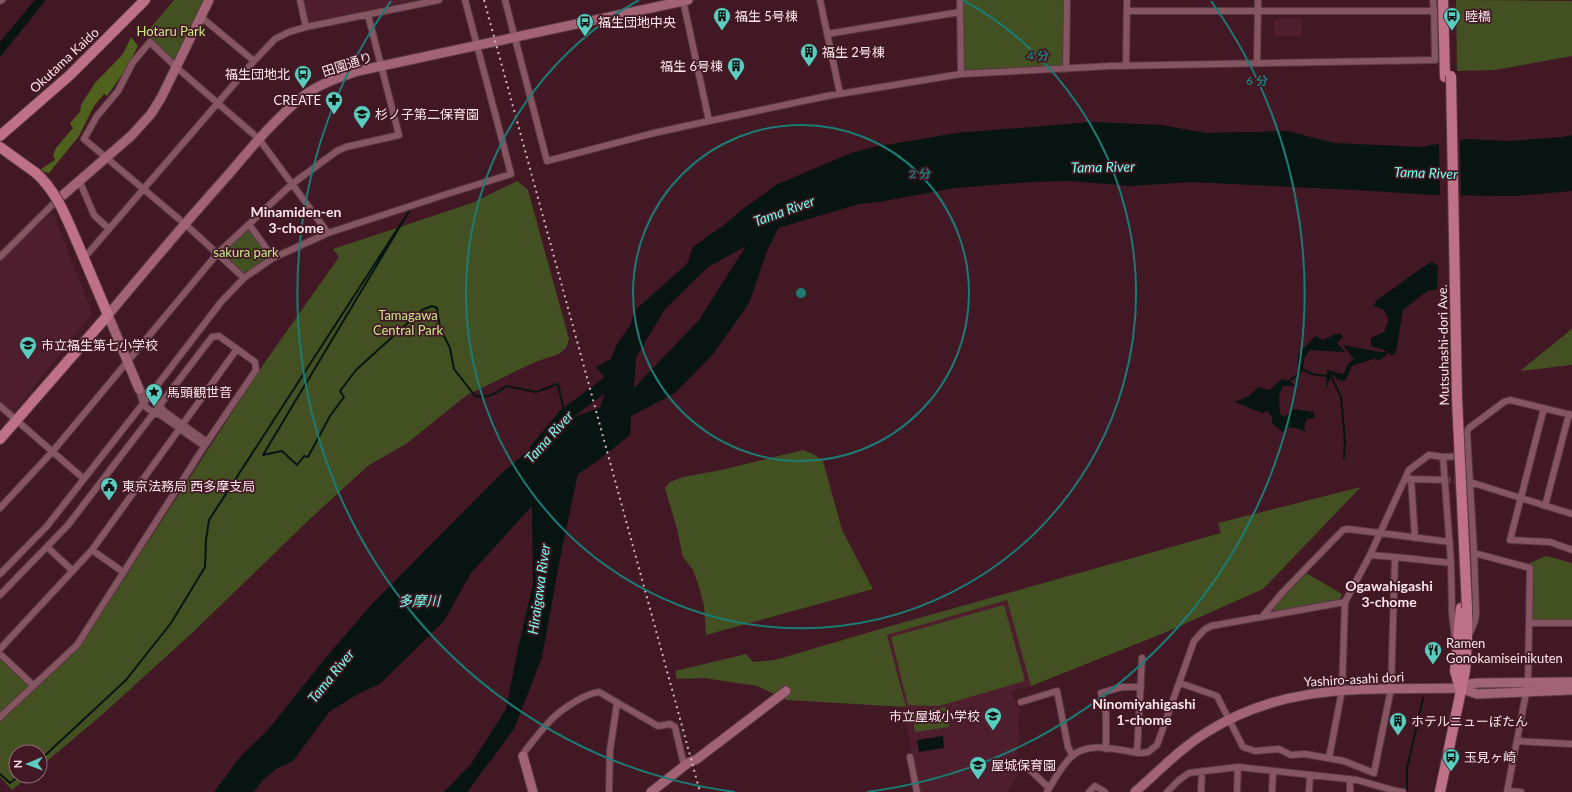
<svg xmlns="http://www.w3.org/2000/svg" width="1572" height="792" viewBox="0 0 1572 792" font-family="Lato,'Noto Sans JP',sans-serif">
<rect width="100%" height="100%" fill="#411824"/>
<path fill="#4f1e2e" d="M303,0H415L310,22L307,21Z
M1302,18V36H1274V19Z
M53,212L92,313L12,415L0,406V260Z
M1007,600L1031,686L1011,691L1017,704L1020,706L1018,725L1020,734L1015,764L1017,776L1007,792H921L903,711L906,707L886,635Z"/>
<path fill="#435122" d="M174,0H207L175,65L145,34Z
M962,0H1066L1065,67L964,73Z
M1456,0L1572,1V56L1495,70L1457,71Z
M517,181L528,190L569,339L566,348L559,354L535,362L467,395L406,444L369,465L311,518L192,633L103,714L40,767V752H16V776H29L12,790L0,777V658L34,690L79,648L263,365L339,257L333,249L472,203Z
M246,229H250L270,255L269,259L247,272H242L222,256V252Z
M1572,328V365L1520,371L1567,333Z
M803,450L815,455L823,461L842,530L873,589L706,635L704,606L699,587L693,570L683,557L677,529L665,488L670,482L683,477L721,470Z
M1361,487L1263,589L1164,633L1031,686L1007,600L887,635L906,707L787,700L757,686L704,678L677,679L675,671L746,654L753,662L775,660L887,627L1221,533L1218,523Z
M1546,556L1569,562L1572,564V619L1532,620L1533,566L1527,564Z
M1306,573L1342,594L1340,599L1271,612L1269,609Z
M1004,605L1025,681L939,706L908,705L891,637Z
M946,707L949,727L915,732L912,712Z"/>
<path fill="#4f611d" d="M131,37L138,46L126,69L107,96L104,94L94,106L79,136L49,173L44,172L41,169L55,160L53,155L56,148L73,128L70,123L80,112L81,105L95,83L122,55L127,46Z"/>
<path fill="#071412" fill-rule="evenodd" d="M35,0H46L0,57V42Z
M1092,122L1162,125L1206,133L1288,131L1334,143L1421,147L1466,139L1508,141L1563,137L1572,135V191L1516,196L1432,195L1356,190L1192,182L1130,186L1070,181L1031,182L954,188L879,202L859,204L778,228L767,251L749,303L714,353L675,393L631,416L630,435L596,462L578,474L562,548L542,657L514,729L467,792H444L471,764L506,709L518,649L533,584L532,506L471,573L444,621L381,683L356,695L329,712L293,761L276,769L262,781L254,792H214L241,756L267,731L323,661L371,605L503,472L525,453L541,444L552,431L573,417L600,408L609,382L596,367L611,359L618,342L630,326L635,310L687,264L693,247L724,225L744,208L778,184L851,153L874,147L956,133ZM746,246L699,320L634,388L636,357L665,309L708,267Z
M1432,262L1438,266L1437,289L1427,291L1403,310L1396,352L1392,356L1389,353L1380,360L1373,359L1352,366L1345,381L1338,380L1332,374L1326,388L1327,370L1343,374L1349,363L1354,359L1343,345L1379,352H1386L1384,350L1371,346V338L1384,332L1389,320L1384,310L1374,306L1376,301L1423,267Z
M1335,334H1341L1343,337L1337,343L1345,352L1310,350L1304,359L1303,370L1295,379L1298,369V355L1315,336L1323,340Z
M1282,379L1289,381L1296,386H1283L1279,396L1280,414L1285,417L1294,409L1313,412L1315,417L1306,420L1304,428L1306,432L1296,428L1287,427L1283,432L1272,423V417L1267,411L1262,413L1235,402L1249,396L1259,387L1269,390Z
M943,736L944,748L919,752L917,740Z"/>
<path fill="#411824" d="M1460,139L1461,197H1440L1439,142Z"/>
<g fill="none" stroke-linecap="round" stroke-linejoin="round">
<path stroke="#071412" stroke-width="2" d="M411,208L263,455L282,451L297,465L304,456L308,457L330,416L344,397L340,391L356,370L422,310L432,306L437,308L440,328L450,348L454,369L475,396C488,399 496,393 507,386L536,392L558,384L565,415
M1301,368C1309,375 1321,376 1331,376L1341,397L1345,441L1344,458
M1289,381L1297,375
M1486,688L1521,687
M40,760L126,680L171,623L205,567L206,540L209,520L411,208
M0,774L10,783L19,776
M1407,792V768L1423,698"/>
<path stroke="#071412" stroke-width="13" d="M536,450L565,415L609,382L617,367"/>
<path stroke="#5d3742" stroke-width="6" stroke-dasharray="6 3" stroke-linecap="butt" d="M1445,480L1470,482"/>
<defs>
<path id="street" d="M300,0L306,27
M505,0L547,161L654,133L709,121L827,96L961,74L1111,66L1435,60L1434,11
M683,0L709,121
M820,0L840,94
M960,0L961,74
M0,1L2,0
M1127,11H1434L1433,0
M201,17L254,61
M827,34L960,12
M1257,63L1258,0
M1126,66L1127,0
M1066,69L1067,0
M79,180L94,215L109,229
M249,224L273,258
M0,257L53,204
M84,258L254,61L275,39L289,32L306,27L439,0
M244,278L185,224L84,139L97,116L118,91L133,62L150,42L176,67L259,139L328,233
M139,389L143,403L148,409L162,416L204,446
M139,389L155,401L165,412L207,442
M0,406L84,479
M1544,408L1510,540L1550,542L1572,550
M1443,457L1451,563L1452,614L1455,639
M1408,479L1445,480
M1411,479L1415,538
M1470,482L1572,514
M1545,506L1569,414
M0,508L53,451L217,254L292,184L337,151L346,147L399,135L368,15
M47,547L73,571
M92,550L123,572
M1474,553L1530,568L1528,683L1507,792
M1370,555L1395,557
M0,574L47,526L149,396L221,302L244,278L273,258L328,233L450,193L511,174L465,0
M0,595L68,525L212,337L219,336L255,362L256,370L207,442L77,645L0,717
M1262,617L1282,593L1343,530L1348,529L1380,533L1409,470L1429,455L1443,457L1462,456
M1529,623H1572
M1469,635L1475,621L1476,613L1474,553L1467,432L1469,428L1504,402L1510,400L1572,415
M0,649L92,550L237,349
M0,654L33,685
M1180,683L1217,696L1243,747L1255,751L1279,749L1291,755L1305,754L1344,761L1374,773L1391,689L1395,557L1451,563
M1021,702L1057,691L1068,747L1073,756
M1517,741L1572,744
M1106,749V714L1101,693L1122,687H1141
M1137,753L1142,658
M523,756L525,751C533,741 541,730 551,720C560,710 586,693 599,692L658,726L670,724L675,727L684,765
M910,757L917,792
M1329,758L1342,690L1345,602
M1024,764L1049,788
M1508,791L1521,792
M609,792L610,750L617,703
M1047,792C1054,780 1062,765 1072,756C1091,740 1119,751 1141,753L1148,752L1157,745L1194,641L1204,630L1211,626L1345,602L1370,555L1380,533L1450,542
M1089,792L1095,786L1105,792
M1167,792L1179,780L1189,773L1238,767L1357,780L1396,791L1403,792
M1201,792L1202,771
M1237,792L1238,767
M1272,792L1273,771
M1309,792L1310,775
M1350,792V779"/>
<path id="secondary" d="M63,195L131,136L151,114L161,98L209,0
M139,389L108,315C147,268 187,221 228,175C251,148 274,120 301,98C318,84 338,78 358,71L688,0
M1460,688L1470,684L1477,683L1572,682
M523,756L533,792
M651,792L688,763L697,759L786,691
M1135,792C1159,771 1181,748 1207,732C1287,681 1371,690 1460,688L1477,694L1572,690"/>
<path id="primary" d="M1443,0L1445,77
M0,136L70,75L145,0
M0,147L36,173
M0,439L108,315L77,242
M1460,688L1455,671L1461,608
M1440,792L1465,671L1467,640V608"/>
</defs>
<use href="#street" stroke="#593843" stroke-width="8"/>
<use href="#secondary" stroke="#593843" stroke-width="11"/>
<use href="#primary" stroke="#593843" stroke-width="12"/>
<use href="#street" stroke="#855561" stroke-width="6"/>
<use href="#secondary" stroke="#a26374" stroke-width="9"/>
<use href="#primary" stroke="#bf7287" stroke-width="10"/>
<path stroke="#d2b7be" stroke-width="2" stroke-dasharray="2 4" stroke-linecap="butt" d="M484,0L700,792"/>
<defs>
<path id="primary-bridge" d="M1451,76L1457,399L1467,608
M36,173C57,192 66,217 77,242"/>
</defs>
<use href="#primary-bridge" stroke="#593843" stroke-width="12" stroke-linecap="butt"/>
<use href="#primary-bridge" stroke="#bf7287" stroke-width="10"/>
</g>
<g fill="none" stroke="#1b7c74" stroke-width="2">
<circle cx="801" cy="293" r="168"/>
<path d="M963 0A335 335 0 1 1 639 0"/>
<path d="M735 792A503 503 0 0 1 391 1M1211 1A503 503 0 0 1 867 792"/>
</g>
<defs>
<symbol id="building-pin" viewBox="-11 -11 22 30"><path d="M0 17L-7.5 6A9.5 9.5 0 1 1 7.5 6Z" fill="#59cebe" stroke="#411824"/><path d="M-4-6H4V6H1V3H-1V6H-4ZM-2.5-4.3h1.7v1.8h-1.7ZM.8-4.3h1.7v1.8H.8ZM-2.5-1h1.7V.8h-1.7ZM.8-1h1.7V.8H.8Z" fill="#111"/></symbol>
<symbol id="bus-pin" viewBox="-11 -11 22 30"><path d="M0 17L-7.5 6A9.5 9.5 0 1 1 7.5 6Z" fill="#59cebe" stroke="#411824"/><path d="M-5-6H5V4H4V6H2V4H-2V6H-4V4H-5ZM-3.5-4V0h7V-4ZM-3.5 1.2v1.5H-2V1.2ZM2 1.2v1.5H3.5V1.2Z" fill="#111"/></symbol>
<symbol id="pharmacy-pin" viewBox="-11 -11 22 30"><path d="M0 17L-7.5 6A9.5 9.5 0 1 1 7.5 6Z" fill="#59cebe" stroke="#411824"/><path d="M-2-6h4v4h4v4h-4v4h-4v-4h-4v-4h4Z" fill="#111"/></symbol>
<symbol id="school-pin" viewBox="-11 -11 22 30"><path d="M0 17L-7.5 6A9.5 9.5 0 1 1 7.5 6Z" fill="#59cebe" stroke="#411824"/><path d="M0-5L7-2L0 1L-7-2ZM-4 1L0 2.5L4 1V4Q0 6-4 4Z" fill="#111"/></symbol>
<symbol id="sight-pin" viewBox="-11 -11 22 30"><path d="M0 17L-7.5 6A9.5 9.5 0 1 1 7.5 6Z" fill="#59cebe" stroke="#411824"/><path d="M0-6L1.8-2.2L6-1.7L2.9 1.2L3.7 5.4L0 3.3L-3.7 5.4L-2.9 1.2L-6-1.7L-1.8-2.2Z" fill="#111"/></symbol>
<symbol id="civic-pin" viewBox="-11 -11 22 30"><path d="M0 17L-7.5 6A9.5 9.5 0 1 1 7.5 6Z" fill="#59cebe" stroke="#411824"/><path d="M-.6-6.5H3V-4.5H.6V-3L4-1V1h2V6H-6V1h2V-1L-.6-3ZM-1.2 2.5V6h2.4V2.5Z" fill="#111"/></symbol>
<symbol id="restaurant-pin" viewBox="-11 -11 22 30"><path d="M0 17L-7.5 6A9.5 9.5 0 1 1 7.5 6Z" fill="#59cebe" stroke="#411824"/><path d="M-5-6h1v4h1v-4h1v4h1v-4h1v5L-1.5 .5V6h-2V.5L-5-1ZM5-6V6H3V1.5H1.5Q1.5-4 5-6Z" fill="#111"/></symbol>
</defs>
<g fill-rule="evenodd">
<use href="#building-pin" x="712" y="6" width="20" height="27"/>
<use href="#bus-pin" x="1442" y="6" width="20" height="27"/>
<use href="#bus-pin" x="575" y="12" width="20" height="27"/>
<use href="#building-pin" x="799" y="42" width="20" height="27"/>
<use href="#building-pin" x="726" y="56" width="20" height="27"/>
<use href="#bus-pin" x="293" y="64" width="20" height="27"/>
<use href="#pharmacy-pin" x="324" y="90" width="20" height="27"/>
<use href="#school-pin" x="352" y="104" width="20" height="27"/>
<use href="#school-pin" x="18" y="335" width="20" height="27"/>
<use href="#sight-pin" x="144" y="382" width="20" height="27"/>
<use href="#civic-pin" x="99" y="476" width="20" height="27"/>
<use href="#restaurant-pin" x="1423" y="640" width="20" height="27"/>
<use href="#school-pin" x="983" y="706" width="20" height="27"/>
<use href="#building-pin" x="1388" y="711" width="20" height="27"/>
<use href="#bus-pin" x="1441" y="747" width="20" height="27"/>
<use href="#school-pin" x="968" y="755" width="20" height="27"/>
</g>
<g text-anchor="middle" stroke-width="3.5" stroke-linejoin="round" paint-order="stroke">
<g font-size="13" fill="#fde6eb" stroke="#411824" text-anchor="start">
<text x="735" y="21">福生 5号棟</text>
<text x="1465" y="21">睦橋</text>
<text x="598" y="27">福生団地中央</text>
<text x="822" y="57">福生 2号棟</text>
<text x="723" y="71" text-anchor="end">福生 6号棟</text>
<text x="290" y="79" text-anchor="end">福生団地北</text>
<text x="321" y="105" text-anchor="end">CREATE</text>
<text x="375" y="119">杉ノ子第二保育園</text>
<text x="41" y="350">市立福生第七小学校</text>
<text x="167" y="397">馬頭観世音</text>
<text x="122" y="491">東京法務局 西多摩支局</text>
<text x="1446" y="648">Ramen<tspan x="1446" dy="15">Gonokamiseinikuten</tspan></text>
<text x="980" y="721" text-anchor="end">市立屋城小学校</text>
<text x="1411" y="726">ホテルニューぼたん</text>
<text x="1464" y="762">玉見ヶ崎</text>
<text x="991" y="770">屋城保育園</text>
</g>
<g font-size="13" fill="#cdea8b" stroke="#411824">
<text x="171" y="36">Hotaru Park</text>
<text x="246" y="257">sakura park</text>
<text x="408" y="320">Tamagawa<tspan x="408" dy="15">Central Park</tspan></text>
</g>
<g font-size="13" fill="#fde6eb" stroke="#411824">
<text transform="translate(64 60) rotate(-43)" y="5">Okutama Kaido</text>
<text transform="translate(347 64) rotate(-18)" y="5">田園通り</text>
<text transform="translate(1443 345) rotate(-91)" y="5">Mutsuhashi-dori Ave.</text>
<text transform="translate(1354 679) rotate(-3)" y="5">Yashiro-asahi dori</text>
</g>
<g font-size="14" font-style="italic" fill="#72feea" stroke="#411824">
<text transform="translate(1103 167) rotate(-1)" y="5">Tama River</text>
<text transform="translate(1426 173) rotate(2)" y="5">Tama River</text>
<text transform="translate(784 211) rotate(-20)" y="5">Tama River</text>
<text transform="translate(549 437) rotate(-48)" y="5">Tama River</text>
<text transform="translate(539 589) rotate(-82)" y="5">Hiraigawa River</text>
<text x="419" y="606">多摩川</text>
<text transform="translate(331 676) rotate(-51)" y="5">Tama River</text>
</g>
<g font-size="14" font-weight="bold" fill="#fde6eb" stroke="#411824">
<text x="296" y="217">Minamiden-en<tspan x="296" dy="16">3-chome</tspan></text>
<text x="1389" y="591">Ogawahigashi<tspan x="1389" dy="16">3-chome</tspan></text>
<text x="1144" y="709">Ninomiyahigashi<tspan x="1144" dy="16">1-chome</tspan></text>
</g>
</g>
<circle cx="801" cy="293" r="6" fill="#1b7c74" stroke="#411824" stroke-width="2"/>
<g font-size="12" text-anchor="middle" font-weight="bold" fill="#1b7c74" stroke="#411824" stroke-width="3.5" stroke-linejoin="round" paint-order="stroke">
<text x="1038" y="60">4 分</text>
<text x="1257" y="85">6 分</text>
<text x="920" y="178">2 分</text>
</g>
<g transform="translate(28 764) rotate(269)"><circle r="19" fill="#411824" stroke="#8c6a74"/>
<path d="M0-3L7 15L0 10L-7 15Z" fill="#59cebe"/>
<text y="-6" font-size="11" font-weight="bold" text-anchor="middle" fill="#fde6eb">N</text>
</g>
</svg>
